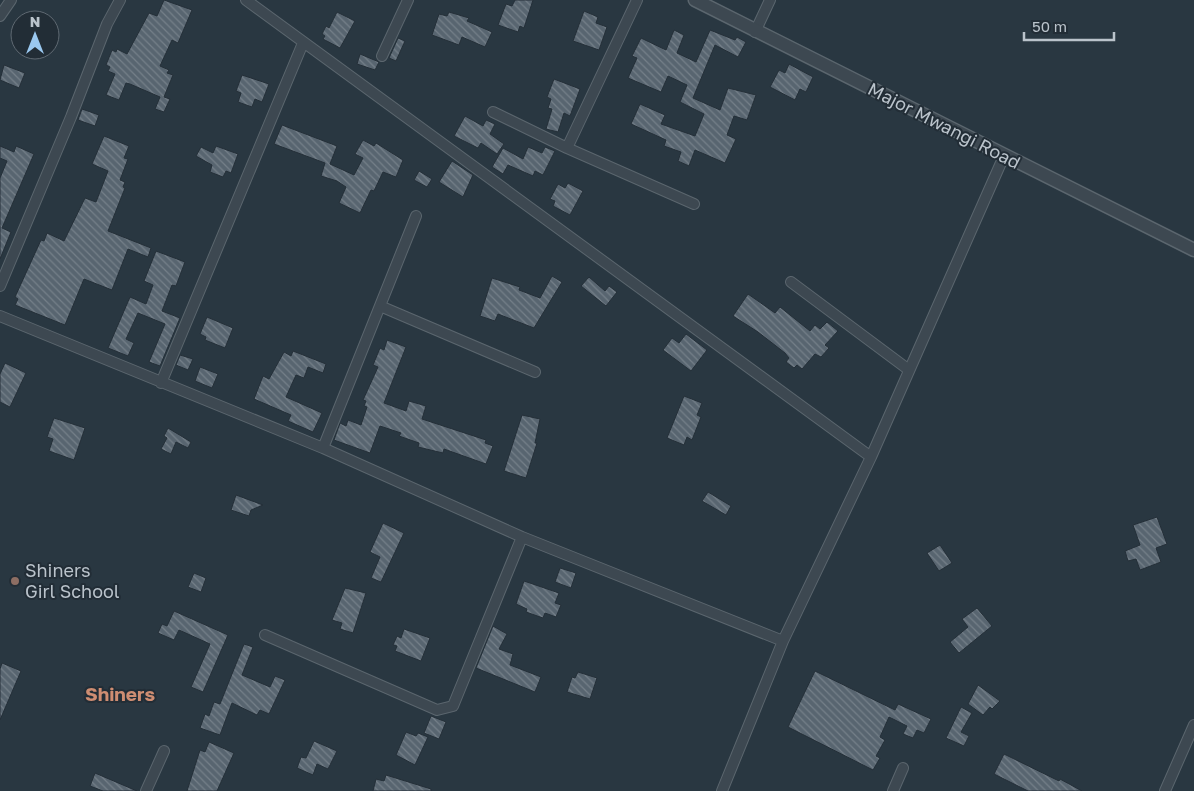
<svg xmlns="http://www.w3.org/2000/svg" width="1194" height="791" viewBox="0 0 1194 791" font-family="'Golos Text',sans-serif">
<defs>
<pattern id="building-back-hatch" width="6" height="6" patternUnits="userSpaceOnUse" patternTransform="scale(1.25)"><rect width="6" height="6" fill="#586570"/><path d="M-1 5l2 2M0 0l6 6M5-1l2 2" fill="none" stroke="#758089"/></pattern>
</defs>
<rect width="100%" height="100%" fill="#293741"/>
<path fill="url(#building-back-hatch)" stroke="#242f38" d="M164,0L192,10L178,43L172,40L160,66L169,70L167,73L173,75L164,97L170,99L164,112L155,109L160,97L130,84L126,83L119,100L106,95L115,74L108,71L110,67L106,65L112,50L116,52L117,49L127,54L149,13L157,16Z
M515,0H533L524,28L520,26L518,32L498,25L506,4L512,6Z
M584,11L598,17L596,23L607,27L599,50L573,41Z
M337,12L355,21L340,48L323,39L325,36L322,34L326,26L329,28Z
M449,12L469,18L467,21L492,32L485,47L462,37L459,45L432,35L439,14L447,16Z
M674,30L684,35L677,53L696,62L710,30L735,40L737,37L746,42L738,57L715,45L693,98L720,110L728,88L756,95L747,120L734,116L727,135L736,139L725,163L695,150L689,166L678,161L681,152L664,146L666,140L631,124L640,104L665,115L661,124L695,136L704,114L680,102L687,85L668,76L661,92L628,78L637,58L632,56L641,38L666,50Z
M398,38L405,41L396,61L389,58Z
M360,54L379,62L375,70L357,64Z
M789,64L813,77L806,92L800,89L795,100L770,87L779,70L785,73Z
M4,65L25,73L19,88L0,80Z
M242,75L269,84L262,102L255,99L252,107L238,102L241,93L236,91Z
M554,79L580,89L570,116L564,113L558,132L546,129L552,109L548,108L551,99L547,97Z
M82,109L99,115L95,126L78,120Z
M465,116L483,126L486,120L495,124L490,134L504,144L497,154L481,143L478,148L454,136Z
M282,125L337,146L330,164L354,175L363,158L355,154L363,140L374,146L376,143L403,160L396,177L383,172L374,191L371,190L360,213L339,203L346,187L337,181L321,176L325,163L274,144Z
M104,136L129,146L124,158L128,159L120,180L125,182L123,187L125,188L108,231L151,248L148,257L128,249L112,290L84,279L65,325L15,305L18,299L15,297L41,240L44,241L47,233L64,241L85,198L96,202L108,171L92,164Z
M0,146L14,152L16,146L34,154L2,228L11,232L0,259V178L7,161L0,158Z
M216,146L238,154L231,173L226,171L223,177L210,172L212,165L196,156L201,147L213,153Z
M528,147L542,153L545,147L555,151L543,175L535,171L533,176L508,165L503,174L492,167L503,148L523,159Z
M452,161L473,175L463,197L439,182Z
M419,171L432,179L427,187L414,180Z
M568,183L583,191L570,215L553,206L555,201L550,199L558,184L565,188Z
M156,251L185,262L176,286L172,285L162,311L180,318L160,366L149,362L165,324L138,313L126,339L134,343L128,356L108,348L130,297L146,304L153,285L144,281Z
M552,276L562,282L534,328L498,314L495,321L480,316L492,278L520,287L519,290L540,298Z
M589,277L605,291L609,286L617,292L606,306L581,286Z
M748,294L775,313L780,307L810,331L815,325L820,329L827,322L838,331L825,345L829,348L821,357L815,354L802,369L797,365L794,368L786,362L789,358L785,353L758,332L733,316Z
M207,317L233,328L225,348L205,340L206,337L200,334Z
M686,334L707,350L691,371L663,350L672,338L679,343Z
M387,340L406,347L384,403L406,411L409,401L426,406L422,419L486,440L485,443L493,446L486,464L444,449L443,453L418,447L419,443L399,436L401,433L380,426L370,453L334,440L340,423L346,426L348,420L361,425L367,407L364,406L366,401L363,400L378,367L373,365L380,348L384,350Z
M293,351L326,364L323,373L308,367L304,378L296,375L286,397L322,413L313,432L288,421L291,415L254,399L263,376L269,379L284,352L291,356Z
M180,355L193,359L188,370L176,365Z
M5,363L26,373L10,407L0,402V374Z
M200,367L218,374L212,388L195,381Z
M684,396L702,403L697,415L701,417L692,440L687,437L684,445L667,438Z
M522,415L540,419L535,443H537L526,478L504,471Z
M54,418L85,428L74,460L49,451L53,439L47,437Z
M168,428L191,442L188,448L176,442L171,454L161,449L167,438L164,436Z
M708,492L731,506L726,515L702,501Z
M236,495L263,505L251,510L249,516L231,510Z
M1157,517L1167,544L1156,548L1161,562L1140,570L1136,559L1128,561L1125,551L1140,545L1133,525Z
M383,523L404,533L381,582L371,578L380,557L370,552Z
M940,545L952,563L939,571L927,553Z
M560,568L576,573L571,588L555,582Z
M194,573L206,578L201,592L188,587Z
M524,581L559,593L555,603L561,605L556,617L545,613L543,618L526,612L527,609L516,604Z
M345,588L366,593L353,633L340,629L342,623L332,620Z
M977,608L992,626L959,653L950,642L968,627L962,619Z
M174,611L228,635L203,692L191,687L210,644L179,630L174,640L158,633L162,624L167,626Z
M493,626L507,634L499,649L513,654L510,665L541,677L535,692L476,668Z
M404,629L430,638L421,661L395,651L397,646L393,645L397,636L401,638Z
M244,644L253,647L242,675L270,687L275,676L285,680L269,714L260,710L257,715L232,703L220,735L200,728L205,714L209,716L214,702L220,704Z
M2,663L21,671L0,720V669Z
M815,671L895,710L898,704L931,719L924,733L917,730L913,738L903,734L907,726L889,717L880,737L885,740L876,756L880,758L873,770L788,727Z
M578,672L597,678L590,699L567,692L572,677L575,678Z
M978,685L1000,701L992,709L990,707L983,715L968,704Z
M961,707L972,713L961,732L969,736L964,746L946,738Z
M431,716L446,722L439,739L424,733Z
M406,732L416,736L418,733L428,737L415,765L396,755Z
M314,741L337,751L328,769L317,764L313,775L297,768L301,757L306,758Z
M209,742L234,753L217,791H187L200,750L205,752Z
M1004,754L1059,781L1060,779L1082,791H1028L994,774Z
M95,773L137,791H103L90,786Z
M386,775L431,789V791H373L376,779L384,781Z"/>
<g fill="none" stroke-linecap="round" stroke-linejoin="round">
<defs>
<path id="minor" d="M246,0L871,457
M0,16L11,0
M755,32L770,0
M382,56L408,0
M493,112L567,148L694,204
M567,148L637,0
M791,282L909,370
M0,286L71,117L107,24L120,0
M380,306L535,372
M0,316L323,448L522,537L783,641
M161,383L303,43
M323,448L416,216
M265,635L437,710L453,706L522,537
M146,791L164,751
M722,791L783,641L871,457L1004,156
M893,791L903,768
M1165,791L1194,725"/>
<path id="tertiary" d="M695,0L1194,250"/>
</defs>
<use href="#minor" stroke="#5b666e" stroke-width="12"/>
<use href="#tertiary" stroke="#5b666e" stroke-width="15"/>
<use href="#minor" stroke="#3d4851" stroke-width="10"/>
<use href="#tertiary" stroke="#3d4851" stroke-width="12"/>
</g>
<circle fill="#8d6e63" stroke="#222d36" stroke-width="2" cx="15" cy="581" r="5"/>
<g text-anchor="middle" stroke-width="4" stroke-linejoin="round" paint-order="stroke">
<g font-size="18" fill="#bac3cb" stroke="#222d36">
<text transform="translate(944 126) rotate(27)" y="6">Major Mwangi Road</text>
</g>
<g font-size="18" fill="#bac3cb" stroke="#222d36" text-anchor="start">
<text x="25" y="577">Shiners<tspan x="25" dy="21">Girl School</tspan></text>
</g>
<g font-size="19" font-weight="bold" fill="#ce8d72" stroke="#222d36">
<text x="120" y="701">Shiners</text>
</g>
</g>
<g transform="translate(35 35)"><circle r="24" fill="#222d36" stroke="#5f6972"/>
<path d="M0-4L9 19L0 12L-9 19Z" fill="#9ac8f0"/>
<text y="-8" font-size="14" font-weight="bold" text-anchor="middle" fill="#bac3cb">N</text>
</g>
<path d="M1024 32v8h90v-8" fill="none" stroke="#bac3cb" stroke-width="2.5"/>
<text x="1032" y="32" font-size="15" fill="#bac3cb" stroke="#222d36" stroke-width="4" paint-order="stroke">50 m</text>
</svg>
